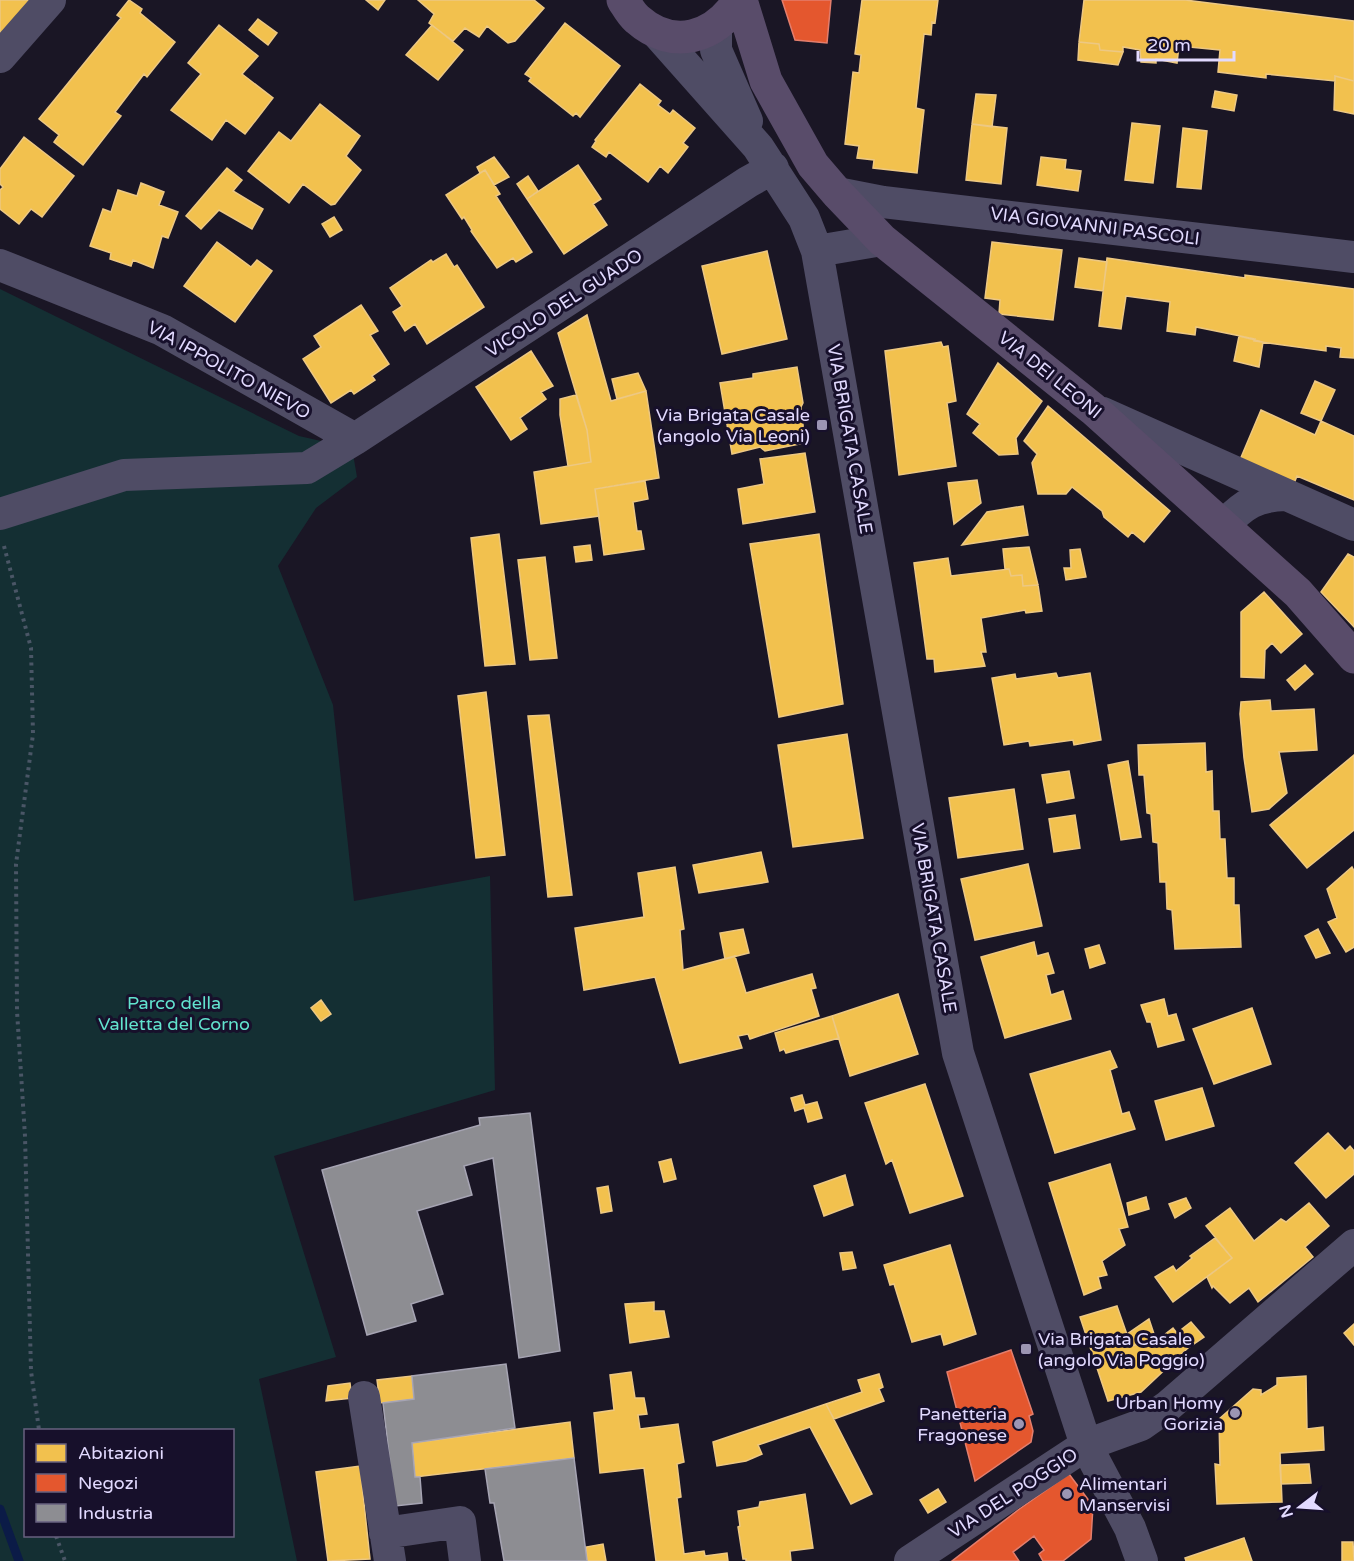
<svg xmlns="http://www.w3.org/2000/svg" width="1354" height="1561" viewBox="0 0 1354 1561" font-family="'Varela Round',sans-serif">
<rect width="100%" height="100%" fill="#1a1625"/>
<path fill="#142f33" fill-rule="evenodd" d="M0,289L299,436L352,448L357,477L316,508L278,566L333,705L354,901L490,876L495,1090L274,1156L336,1357L259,1379L297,1561H0ZM26,1430H232V1536H26Z"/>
<path fill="#f2c14e" stroke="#edc883" stroke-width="1.5" d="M0,0H30L0,39Z
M129,0L142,9L140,13L175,42L147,77L144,74L115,112L121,116L83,165L54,142L59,135L39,119L121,18L117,15Z
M366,0H385L378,10Z
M418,0H534L544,8L515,41L508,43L487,26L479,37L465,28L453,41L429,23L434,14Z
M862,0H938L935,23L932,22L931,35L924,34L916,108L924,110L917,173L873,168L874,160L857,158L859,146L845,144L853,72L859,73L861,55L855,54Z
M1084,0H1185L1354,21V81L1335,76V81L1266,74V78L1218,72L1220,50L1179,46L1177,63L1156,59V63L1141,62L1140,50L1123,47V52L1100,50L1099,44L1079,42Z
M258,19L277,33L268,45L249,30Z
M565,23L620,66L580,117L576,113L573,116L529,81L531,78L525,74Z
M219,25L258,56L242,74L273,98L245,134L226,120L212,140L171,110L201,74L188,63Z
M432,25L463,50L438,80L406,55Z
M1079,42L1099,44L1100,50L1123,52L1118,65L1078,60Z
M1335,76L1354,81V114L1334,110Z
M640,84L661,101L658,105L670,114L673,110L695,128L683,143L688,147L668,173L660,166L648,182L609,152L606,157L592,147L596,141L595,140Z
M1215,91L1237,95L1234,111L1212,107Z
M976,94L996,95L992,127L972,124Z
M320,104L360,136L346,156L361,170L335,204L331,205L303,184L289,203L248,171L279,132L291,141Z
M1132,123L1160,126L1153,183L1125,180Z
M972,124L1007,128L1001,184L966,180Z
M1183,128L1207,131L1201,189L1177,187Z
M24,137L74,176L42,217L31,209L19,224L0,209V190L3,187L0,184V169Z
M494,157L509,177L494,185L485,170L480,173L477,167Z
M1041,157L1066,160L1065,169L1081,171L1078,191L1037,185Z
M578,165L601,199L593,204L607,225L564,254L527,199Z
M227,168L242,180L233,191L263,209L252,229L219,210L201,229L186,216Z
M485,170L500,194L496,196L532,252L516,262L513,258L497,268L471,231L472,230L464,217L462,219L446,195Z
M528,176L538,191L527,199L517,184Z
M141,183L164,192L159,205L178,212L168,238L162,236L153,268L133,260L131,266L110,259L111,253L90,246L103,209L111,212L118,190L137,196Z
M334,217L342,230L330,237L322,224Z
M217,242L251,267L257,260L272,271L235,322L184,286Z
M992,242L1062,250L1053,320L999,314L1000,300L985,298Z
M767,251L787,339L722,354L702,266Z
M446,254L454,267L457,265L484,307L427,344L415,324L405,331L393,312L402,306L390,288L431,260L433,262Z
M1079,258L1107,262L1103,291L1075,287Z
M1107,258L1245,278V275L1354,289V358L1340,357L1341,348L1326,346V351L1254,341L1255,339L1196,327L1195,335L1167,331L1170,302L1126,296L1121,329L1099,326Z
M361,305L378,331L370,335L389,364L372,376L375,380L354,394L351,390L331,403L303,359L321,347L314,336Z
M587,315L611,401L646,391L659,478L595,489L599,516L541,524L534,472L591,462L587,430L558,333Z
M1239,336L1263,342L1259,367L1234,361Z
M941,342L943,347L948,346L956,401L947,403L956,466L899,475L885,351Z
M531,351L553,386L541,392L546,399L520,418L527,429L511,440L476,387Z
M998,363L1042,401L1016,438L1018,454L999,455L973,433L980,424L967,414Z
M797,367L803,403L801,407L805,443L765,451L760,447L732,454L720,383L753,378V374Z
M638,373L646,391L617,399L612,379Z
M1315,381L1335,390L1321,421L1301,413Z
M576,395L587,430L591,462L568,466L560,415V399Z
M1048,406L1170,511L1144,542L1132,532L1128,537L1104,517L1102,511L1072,487L1066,494H1038L1032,463L1037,454L1024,441Z
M1261,410L1315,435L1321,421L1354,436V500L1297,476L1293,486L1239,462Z
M805,453L815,512L743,524L738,489L764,484L760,459Z
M977,480L981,503L954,524L948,483Z
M645,481L648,499L633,502L637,531H641L644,549L604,555L595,489Z
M1023,506L1028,535L962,545L987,512Z
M499,534L515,664L485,666L471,538Z
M819,534L843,704L779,717L750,544Z
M590,545L592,560L576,562L574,547Z
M1029,547L1038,585L1023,586L1022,575L1011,576L1009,569H1005L1003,549Z
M1080,549L1086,577L1066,580L1064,568H1071L1070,550Z
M1348,554L1354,557V627L1321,592Z
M545,557L557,658L530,660L518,560Z
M948,558L951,576L1009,569L1011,576L1022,575L1023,586L1038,585L1042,611L1026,613L1025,610L981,618L986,652H981L985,666L935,672L934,659H927L914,563Z
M1264,592L1302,634L1281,653L1272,643L1265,650L1264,678L1241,677V612Z
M1305,665L1313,674L1295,690L1287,680Z
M1056,673L1058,678L1090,673L1101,740L1074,745L1073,740L1030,746L1029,741L1004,745L992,678L1015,674L1016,679Z
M486,692L505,855L476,858L458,696Z
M1270,700L1271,711L1314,709L1317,750L1279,752L1287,793L1269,809L1252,812L1244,758L1240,714L1241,702Z
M549,715L572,895L548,897L528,716Z
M847,734L863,838L793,847L778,745Z
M1205,743L1206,772L1212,771L1213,811H1219L1220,839H1225L1227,878H1234V905H1239L1241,947L1175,949L1172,910L1167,909L1166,882H1160L1158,843L1153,842L1151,814L1147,813L1144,775H1139L1138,745Z
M1354,755V830L1307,868L1270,825Z
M1128,761L1141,837L1121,840L1108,765Z
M1069,771L1074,798L1047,803L1042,775Z
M1014,789L1023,849L958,858L949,798Z
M1075,815L1080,848L1054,852L1049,819Z
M761,852L768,882L699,893L693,865Z
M1028,864L1042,926L975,940L961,879Z
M675,867L684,929L680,930L683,970L735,956L746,993L812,974L816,988L811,989L819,1016L750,1039L748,1034L738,1036L742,1048L680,1063L655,977L584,990L575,928L644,917L638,873Z
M1352,867L1354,871V947L1346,952L1328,922L1337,918L1327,889Z
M743,929L749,953L725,959L720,933Z
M1318,929L1330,953L1316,958L1305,936Z
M1034,942L1037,956L1048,953L1054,973L1046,975L1051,995L1063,991L1071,1019L1005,1038L981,957Z
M1099,945L1105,963L1090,968L1085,949Z
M898,994L918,1054L850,1076L832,1016Z
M1164,999L1168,1016L1176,1014L1184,1040L1158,1047L1151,1022H1147L1141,1005Z
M321,1000L331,1014L321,1021L311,1008Z
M1252,1008L1271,1064L1214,1084L1193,1029Z
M832,1016L839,1038L786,1053L784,1049L780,1051L775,1033Z
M1110,1051L1117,1067L1110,1070L1122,1114L1129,1112L1135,1129L1055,1153L1030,1074Z
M925,1084L963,1196L910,1213L892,1160L886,1164L865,1103Z
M1202,1088L1214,1126L1166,1140L1155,1101Z
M802,1095L805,1105L817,1102L822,1118L808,1122L804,1108L795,1111L791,1098Z
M1328,1133L1345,1151L1350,1146L1354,1151V1174L1326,1198L1295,1163Z
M671,1159L676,1179L664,1182L659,1162Z
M1110,1164L1128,1227L1119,1229L1125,1245L1102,1261L1107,1275L1098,1277L1101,1288L1084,1295L1049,1183Z
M845,1175L853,1205L824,1216L814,1186Z
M608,1186L612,1211L601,1213L597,1188Z
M1146,1197L1149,1209L1129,1215L1127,1203Z
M1186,1198L1191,1208L1175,1218L1169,1204Z
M1309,1203L1329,1226L1305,1247L1313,1257L1258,1302L1249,1288L1230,1303L1213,1286L1212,1288L1207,1277L1232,1258L1206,1226L1230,1208L1254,1241L1281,1219L1286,1222Z
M1215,1238L1232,1258L1173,1302L1155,1277L1173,1266L1176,1271L1192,1258L1190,1256Z
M950,1245L976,1334L944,1345L941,1334L912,1342L894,1284L890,1285L884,1265Z
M852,1252L856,1268L843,1270L840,1253Z
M654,1302V1311H664L669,1337L630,1343L625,1304Z
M1117,1306L1131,1346L1160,1338L1173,1328L1188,1348L1141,1392L1108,1401L1080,1317Z
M1149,1319L1156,1340L1131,1346L1127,1334Z
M1191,1322L1204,1337L1188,1348L1177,1333Z
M1354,1324V1345L1344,1333Z
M631,1372L635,1398H644L647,1414L638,1415L640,1429L678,1424L684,1462L677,1464L681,1497L677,1498L684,1554L704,1551L705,1556L727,1553L728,1561H656L644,1468L600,1473L594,1413L614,1410L610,1375Z
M879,1374L883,1387L879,1389L884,1401L834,1419L826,1404L862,1392L858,1380Z
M412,1376L414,1399L380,1403L377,1380Z
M1306,1376L1307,1429L1323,1427L1324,1450L1280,1453L1282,1502L1217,1504L1215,1464L1220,1465L1219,1419L1253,1389L1261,1390V1395L1277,1385V1378Z
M350,1383L352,1398L326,1401L328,1386Z
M826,1404L872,1494L851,1504L810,1427L758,1445L762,1454L746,1461L717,1466L713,1442Z
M570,1422L574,1458L415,1477L412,1443Z
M1309,1464L1311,1483L1281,1484L1280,1465Z
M360,1466L370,1559L328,1561L316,1472Z
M938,1489L946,1502L928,1513L920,1500Z
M805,1494L813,1548L790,1551L791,1561H746V1559H743L738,1527L740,1526L738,1511L759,1507L760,1502Z
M1244,1538L1252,1561H1186L1185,1558Z
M1342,1542H1353L1354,1561H1342Z
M603,1544L606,1561H587L586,1547Z"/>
<path fill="#e4572e" stroke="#e37e6d" stroke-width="1.5" d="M782,0H831L827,43L795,40Z
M1011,1350L1033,1414L1029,1416L1033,1431L1031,1442L975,1481L947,1372Z
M1069,1474L1093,1506L1091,1539L1063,1561H1043L1039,1554L1044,1550L1034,1536L1013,1552L1019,1561H952L1018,1510Z"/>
<path fill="#8d8d92" stroke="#a6a4b3" stroke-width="1.5" d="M530,1113L560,1351L519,1358L493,1158L464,1166L472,1195L417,1211L443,1294L411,1304L416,1321L367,1335L322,1170L480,1125L479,1118Z
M506,1364L515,1428L412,1443L415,1477H420L422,1503L395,1506L383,1403L414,1399L412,1376Z
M574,1458L587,1561H504L494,1503H490L485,1469Z"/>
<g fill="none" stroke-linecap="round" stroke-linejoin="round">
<path stroke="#0b1b47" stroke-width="9" d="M0,1509L19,1561"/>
<path stroke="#4a5666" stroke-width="4" stroke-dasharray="3 4.5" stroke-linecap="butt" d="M4,546L31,648L33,734L16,864L17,1011L25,1136L31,1371L39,1430
M56,1536L65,1561"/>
<path stroke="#4f4c65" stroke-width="32" d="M716,27V50L747,121
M656,32L758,147L804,218L817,251L958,1053L1086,1445L1130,1528L1142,1561
M0,57L50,0
M837,193L883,202L1354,257
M817,251L882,240
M0,265L162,330L355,439
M1103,413L1354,525
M0,514L124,475L307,468L355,439L748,182L773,168
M1223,526C1244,504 1256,496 1286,495
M364,1397L390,1561
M385,1533L460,1522L465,1561
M910,1561L1086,1445L1141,1425L1168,1406L1354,1245"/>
<path stroke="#594c6a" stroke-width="33" d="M623,0C627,6 631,14 637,19C673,51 715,38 739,0
M741,0L766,81L813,165L837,193L882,240L1093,409L1298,593L1354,657"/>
</g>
<g fill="#9c95b3" stroke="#17102b" stroke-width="2">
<rect x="816" y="419" width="12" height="12" rx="3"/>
<rect x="1020" y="1343" width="12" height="12" rx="3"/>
<circle cx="1235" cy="1413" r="6"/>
<circle cx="1019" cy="1424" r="6"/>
<circle cx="1067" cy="1494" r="6"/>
</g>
<g text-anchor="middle" stroke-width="6" stroke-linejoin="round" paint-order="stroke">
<g font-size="18" fill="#e2daff" stroke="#17102b">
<text transform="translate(1095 226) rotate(7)" y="6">VIA GIOVANNI PASCOLI</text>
<text transform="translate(564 303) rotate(-33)" y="6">VICOLO DEL GUADO</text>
<text transform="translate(229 370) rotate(29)" y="6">VIA IPPOLITO NIEVO</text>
<text transform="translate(1050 375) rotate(39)" y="6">VIA DEI LEONI</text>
<text transform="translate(850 439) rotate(80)" y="6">VIA BRIGATA CASALE</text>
<text transform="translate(934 918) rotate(80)" y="6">VIA BRIGATA CASALE</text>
<text transform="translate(1013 1493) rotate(-33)" y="6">VIA DEL POGGIO</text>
</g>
<g font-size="18" fill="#e2daff" stroke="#17102b" text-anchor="end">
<text x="810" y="421">Via Brigata Casale<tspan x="810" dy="21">(angolo Via Leoni)</tspan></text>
<text x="1038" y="1345" text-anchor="start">Via Brigata Casale<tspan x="1038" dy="21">(angolo Via Poggio)</tspan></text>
<text x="1223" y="1409">Urban Homy<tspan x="1223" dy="21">Gorizia</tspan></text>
<text x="1007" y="1420">Panetteria<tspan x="1007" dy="21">Fragonese</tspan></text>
<text x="1079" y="1490" text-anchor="start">Alimentari<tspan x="1079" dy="21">Manservisi</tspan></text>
</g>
<g font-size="18" fill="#62e3ce" stroke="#17102b">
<text x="174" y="1009">Parco della<tspan x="174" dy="21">Valletta del Corno</tspan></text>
</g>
</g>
<rect x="24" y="1429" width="210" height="108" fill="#17102b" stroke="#686180" stroke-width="1.5"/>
<rect x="36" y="1444" width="30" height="18" fill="#f2c14e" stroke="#686180" stroke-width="1.5"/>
<text x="78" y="1459" font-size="18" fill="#e2daff">Abitazioni</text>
<rect x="36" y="1474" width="30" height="18" fill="#e4572e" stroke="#686180" stroke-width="1.5"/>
<text x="78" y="1489" font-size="18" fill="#e2daff">Negozi</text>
<rect x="36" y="1504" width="30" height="18" fill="#8d8d92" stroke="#686180" stroke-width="1.5"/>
<text x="78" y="1519" font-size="18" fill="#e2daff">Industria</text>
<g transform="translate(1300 1507) rotate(253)" stroke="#17102b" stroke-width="4.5" paint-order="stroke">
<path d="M0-4.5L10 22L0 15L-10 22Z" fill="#e2daff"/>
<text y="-9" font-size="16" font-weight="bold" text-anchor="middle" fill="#e2daff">N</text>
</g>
<path d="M1138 51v9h96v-9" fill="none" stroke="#e2daff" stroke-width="3"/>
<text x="1147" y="51" font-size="18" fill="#e2daff" stroke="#17102b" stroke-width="4.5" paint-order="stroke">20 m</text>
</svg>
